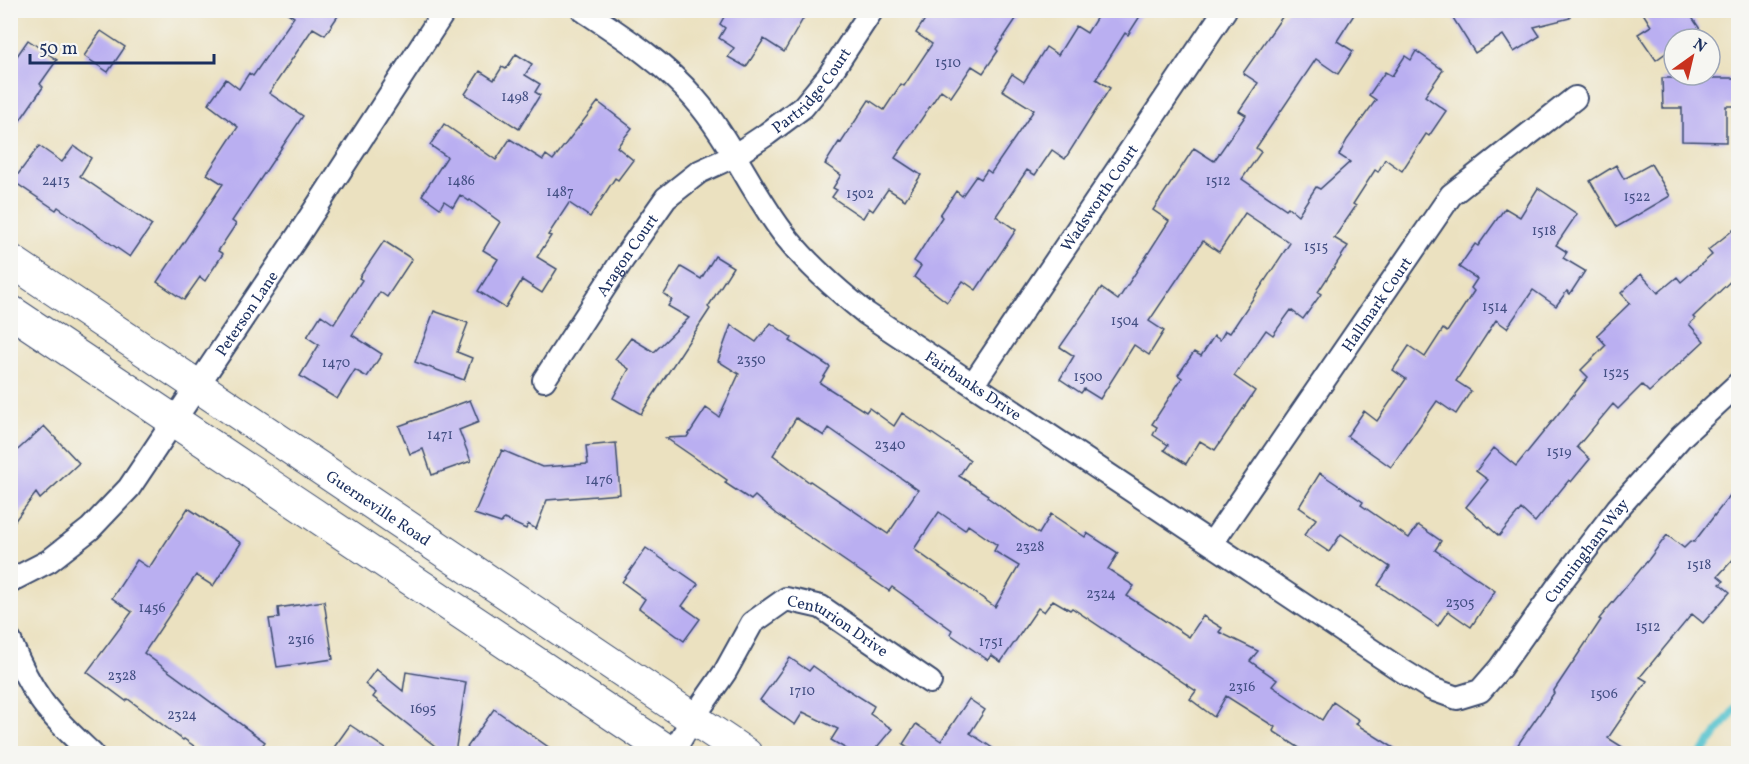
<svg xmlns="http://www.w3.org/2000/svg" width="1749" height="764" viewBox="0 0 1749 764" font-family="Vollkorn,serif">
<rect width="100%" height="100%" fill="#f6f6f2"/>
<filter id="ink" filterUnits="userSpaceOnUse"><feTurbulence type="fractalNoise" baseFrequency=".0167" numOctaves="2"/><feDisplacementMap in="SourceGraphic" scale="12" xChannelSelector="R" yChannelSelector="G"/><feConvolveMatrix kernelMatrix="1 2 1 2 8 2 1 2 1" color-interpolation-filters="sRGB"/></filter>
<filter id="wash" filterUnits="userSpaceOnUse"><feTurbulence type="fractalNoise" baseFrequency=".008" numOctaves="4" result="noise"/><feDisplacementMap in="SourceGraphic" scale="24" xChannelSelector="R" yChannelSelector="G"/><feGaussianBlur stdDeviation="1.35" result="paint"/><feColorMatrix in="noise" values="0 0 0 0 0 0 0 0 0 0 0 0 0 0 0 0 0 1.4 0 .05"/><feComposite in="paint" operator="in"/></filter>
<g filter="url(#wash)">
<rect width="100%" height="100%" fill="#ebe1c0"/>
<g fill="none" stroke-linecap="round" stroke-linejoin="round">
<path stroke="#55c2ce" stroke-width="8" d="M1701,754L1738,705"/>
</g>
<g id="blocks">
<path fill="#baaff1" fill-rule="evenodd" d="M283,10H342L325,35L313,28L269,93L303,116L232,221L236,224L218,251L223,254L205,281L200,277L184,300L157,282L223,184L207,174L238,127L208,104L226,79L239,89L249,73L253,76L294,17Z
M728,10H808L784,52L764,39L746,67L728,57L734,48L719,38L725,28L720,24Z
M931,10H1022L996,49L998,51L983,73L972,66L951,97L941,90L895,158L921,175L905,200L888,189L873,211L869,208L863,218L832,197L837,190L833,188L841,175L825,164L839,142L841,143L869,100L884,110L901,84L904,86L932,44L916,33Z
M1094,10H1144L1128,35L1125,33L1096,79L1110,88L1065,159L1052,150L1035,175L1027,170L996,216L1016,230L976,290L963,281L947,302L914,277L921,266L914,261L942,217L940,215L956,191L962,196L976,176L981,179L987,170L991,173L1034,110L1002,90L1012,74L1024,82L1046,47L1058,55L1076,26L1087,33L1099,14Z
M1287,10H1357L1337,41L1353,51L1338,74L1316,59L1256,148L1261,152L1242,179L1286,209L1288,207L1298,215L1316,187L1320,189L1350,162L1339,155L1347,140L1376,100L1369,95L1385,72L1392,76L1405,56L1411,60L1416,51L1443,70L1425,96L1446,111L1429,136L1426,134L1402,171L1385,159L1378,172L1375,170L1353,204L1356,206L1334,238L1348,246L1318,292L1321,294L1303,319L1291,310L1273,335L1266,330L1234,376L1255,391L1215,450L1200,441L1186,464L1164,450L1168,445L1153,435L1157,427L1152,424L1182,378L1178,375L1194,352L1201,356L1214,336L1220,340L1225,331L1230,333L1290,243L1245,213L1219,252L1203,241L1149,321L1164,331L1149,355L1134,345L1100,399L1084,389L1081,393L1060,379L1074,356L1060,347L1101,288L1118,300L1169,221L1153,210L1194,148L1214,161L1246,115L1239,111L1258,83L1243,73Z
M1448,10H1569L1570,18L1534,27L1540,36L1514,52L1503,35L1475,53Z
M1641,10H1687L1700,29L1686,39H1674V47L1656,60L1638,34L1651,26Z
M101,31L125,47L108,72L84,56Z
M28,40L57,60L40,84L43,87L10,135V66Z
M516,54L532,64L525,75L540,84L535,92L540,95L519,129L465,94L480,71L494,80L502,67L506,69Z
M1662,78H1738V106H1726V142L1682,141V108H1663Z
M598,102L632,128L617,147L633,160L618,180L615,178L590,217L569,203L548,235L551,236L537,257L557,269L542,293L522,280L505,308L478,291L498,259L483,250L500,222L470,200L469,201L460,195L453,207L444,201L440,208L422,195L447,157L430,145L444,124L496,160L510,139L543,160L546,155L553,160Z
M39,146L62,162L74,146L91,158L80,176L152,225L130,257L58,207L56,210L13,181Z
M1651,164L1670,196L1617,227L1590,181L1616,165L1624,179Z
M1538,188L1577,214L1556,245L1567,252L1563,258L1585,271L1570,294L1567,291L1556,306L1533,290L1507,328L1496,320L1456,381L1471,391L1456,414L1437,401L1391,467L1347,436L1364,411L1377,421L1406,379L1393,370L1409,346L1425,357L1443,329L1447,332L1474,291L1471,288L1477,279L1459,267L1475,244L1478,246L1505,208L1520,217Z
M1738,226V274L1693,317L1695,319L1689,324L1704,341L1649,392L1642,385L1618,409L1613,404L1577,447L1590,459L1571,482L1569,480L1535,522L1521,509L1499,536L1466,507L1488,480L1476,471L1494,448L1516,466L1588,377L1581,370L1606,345L1597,335L1630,303L1621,293L1641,274L1658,293L1677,277L1681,282L1712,255L1708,250Z
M384,241L412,259L387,297L380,292L352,335L382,354L367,377L355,370L337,399L300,376L319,345L307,337L321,315L334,324L362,280L359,278Z
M715,256L733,267L708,307L710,309L641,414L613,398L629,369L615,359L631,338L654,352L689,318L668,306L672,300L664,294L681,267L701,279Z
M434,311L468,323L457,352L472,358L464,380L415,362Z
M771,323L792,338L790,341L830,367L820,383L866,412L869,408L894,426L902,413L949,445L970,460L959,476L988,495L987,497L1039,534L1051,514L1085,537L1087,533L1118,553L1108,569L1134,586L1127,596L1189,637L1203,616L1222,628L1219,632L1258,651L1250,661L1277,680L1272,686L1322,720L1333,702L1359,720L1356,724L1402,753H1307L1273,731L1275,727L1226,696L1214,717L1190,699L1196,691L1072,608L1070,610L1053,600L1044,612L1038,608L1001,662L991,655L988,660L950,634L952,630L892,587L889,591L776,514L755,496L751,500L725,483L727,480L666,438L687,437L706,408L719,417L739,374L718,361L731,325L756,342ZM796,418L824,436L829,428L918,490L888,534L810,481L809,482L773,455ZM939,512L965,530L968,525L997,545L994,551L1019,566L995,607L914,549Z
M470,400L479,422L459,430L471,461L432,475L423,449L410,454L399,426Z
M44,426L79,463L40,499L36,493L10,527V457Z
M616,443L620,494L547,500L536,529L528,524L526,529L504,519L501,523L474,514L502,450L542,467L588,464L586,446Z
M1320,473L1363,502L1361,505L1409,538L1418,525L1441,541L1435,550L1495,591L1471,627L1448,611L1438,626L1378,585L1390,567L1341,534L1329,552L1304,535L1316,519L1299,507Z
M1738,485V554L1718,576L1724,581L1720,584L1730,592L1703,623L1692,614L1640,677L1647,681L1608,738L1632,753H1512L1554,693L1553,692L1601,620L1599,619L1649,559L1667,535L1684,548L1691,541L1694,542Z
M188,508L241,543L213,586L196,575L144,653L265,742L256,753H204L184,739L183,740L128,699L126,701L87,672L132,612L112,598L137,560L149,568Z
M646,548L698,584L682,606L700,619L684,641L639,608L645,599L622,582Z
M324,601L333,659L277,667L269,619L279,618L278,608Z
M790,658L809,671L813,666L847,690V689L874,706L870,714L892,729L872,753H853L831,740L838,729L803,712L795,725L760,700Z
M376,669L403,691L406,672L466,682L455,753H444L373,697L376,693L365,684Z
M969,699L985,710L970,733L1000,753H918L903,744L916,724L941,741Z
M494,709L557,753H463Z
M350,725L392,753H330Z"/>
</g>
</g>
<g filter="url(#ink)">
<use href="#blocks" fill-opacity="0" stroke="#3a4a6d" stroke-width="1.5"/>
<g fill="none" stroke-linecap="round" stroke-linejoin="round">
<defs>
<g id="minor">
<path id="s1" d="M583,10C622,36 663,62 694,98C731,140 752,194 787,238C810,267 838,291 867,314L1401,670L1432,689L1457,698L1480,691L1500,668L1558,586L1618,508L1682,436L1738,384"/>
<path id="s2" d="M544,380L623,259L666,198L699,172L734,156L767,134L803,107L828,77L872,10"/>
<path id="s3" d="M973,384L1225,10"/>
<path id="s4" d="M1212,543L1451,195L1575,98"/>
<path id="s5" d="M10,581L49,561L90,529L129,488L299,234L445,10"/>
<path d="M10,641C19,663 29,684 43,703C57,722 75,738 92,754"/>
<path id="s6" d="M672,754L693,718L725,672L752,623L786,599L821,607L930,682"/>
</g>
<g id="secondary">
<path id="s7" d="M10,260L746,754"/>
<path d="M10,311L672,754"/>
</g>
</defs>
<use href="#minor" stroke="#3a4a6d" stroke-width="26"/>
<use href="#secondary" stroke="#3a4a6d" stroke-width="34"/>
<use href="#minor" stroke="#fff" stroke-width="22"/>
<use href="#secondary" stroke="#fff" stroke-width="32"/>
</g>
</g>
<g text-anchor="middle" stroke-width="4.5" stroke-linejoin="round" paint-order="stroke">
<g font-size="14" fill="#434f83">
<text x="948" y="67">1510</text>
<text x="515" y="101">1498</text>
<text x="56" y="185">2413</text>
<text x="461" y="185">1486</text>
<text x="1218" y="185">1512</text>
<text x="560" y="196">1487</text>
<text x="860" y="198">1502</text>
<text x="1637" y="201">1522</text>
<text x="1544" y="235">1518</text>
<text x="1316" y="251">1515</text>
<text x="1495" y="311">1514</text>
<text x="1125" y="325">1504</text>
<text x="751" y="364">2350</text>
<text x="336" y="367">1470</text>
<text x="1616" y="377">1525</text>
<text x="1088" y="381">1500</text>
<text x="440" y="439">1471</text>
<text x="890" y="449">2340</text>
<text x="1559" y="456">1519</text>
<text x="599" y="484">1476</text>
<text x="1030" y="551">2328</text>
<text x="1699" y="569">1518</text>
<text x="1101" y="598">2324</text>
<text x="1460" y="607">2305</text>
<text x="152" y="612">1456</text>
<text x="1648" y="631">1512</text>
<text x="301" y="644">2316</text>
<text x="991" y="646">1751</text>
<text x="122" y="680">2328</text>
<text x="1242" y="691">2316</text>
<text x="802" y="695">1710</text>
<text x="1604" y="698">1506</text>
<text x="423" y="713">1695</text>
<text x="182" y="719">2324</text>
</g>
<g font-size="16" fill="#1b2f5e" stroke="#f6f6f2">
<text dy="6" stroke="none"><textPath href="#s2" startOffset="402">Partridge Court</textPath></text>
<text dy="6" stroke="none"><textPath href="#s3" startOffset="225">Wadsworth Court</textPath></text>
<text dy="6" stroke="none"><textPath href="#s2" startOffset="150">Aragon Court</textPath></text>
<text dy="6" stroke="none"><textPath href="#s4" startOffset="290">Hallmark Court</textPath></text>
<text dy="6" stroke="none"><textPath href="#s5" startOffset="363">Peterson Lane</textPath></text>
<text dy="6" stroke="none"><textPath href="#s1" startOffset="549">Fairbanks Drive</textPath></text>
<text dy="6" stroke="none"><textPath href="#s7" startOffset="444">Guerneville Road</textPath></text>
<text dy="6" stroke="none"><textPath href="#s1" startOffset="1326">Cunningham Way</textPath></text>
<text dy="6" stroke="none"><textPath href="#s6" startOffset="254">Centurion Drive</textPath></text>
</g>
</g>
<rect width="1749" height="764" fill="none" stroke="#f6f6f2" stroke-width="36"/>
<g transform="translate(1692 57) rotate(34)"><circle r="28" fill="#f6f6f2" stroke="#9ea6b7" stroke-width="1.5"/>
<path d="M0-4.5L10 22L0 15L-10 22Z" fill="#c8321e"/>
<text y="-9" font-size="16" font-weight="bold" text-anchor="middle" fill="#1b2f5e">N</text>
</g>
<path d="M30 54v9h184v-9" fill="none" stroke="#1b2f5e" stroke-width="3"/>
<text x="39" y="54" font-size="18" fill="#1b2f5e" stroke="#f6f6f2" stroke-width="4.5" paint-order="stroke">50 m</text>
</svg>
